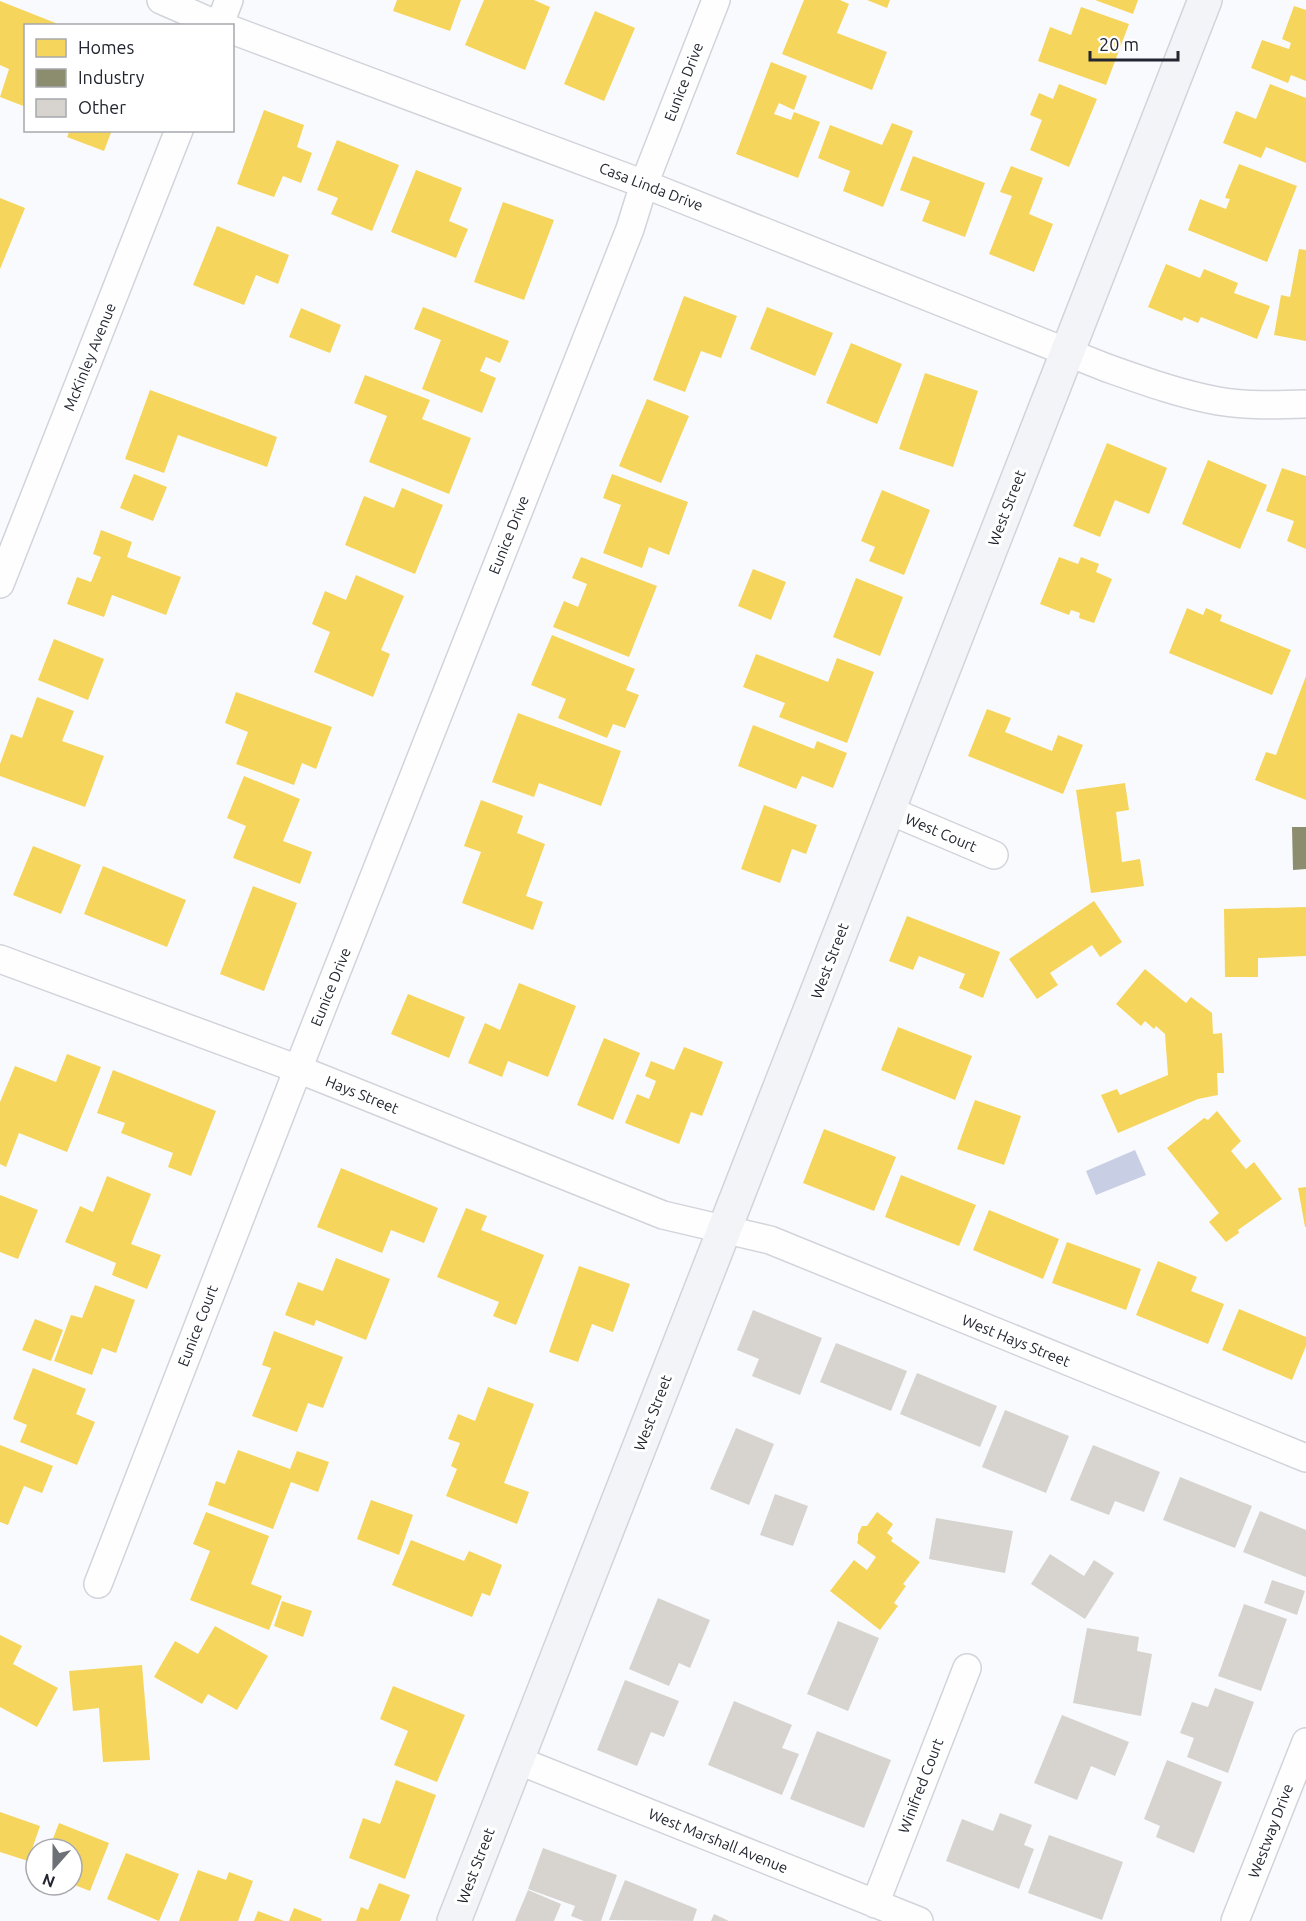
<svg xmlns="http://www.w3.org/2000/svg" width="1306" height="1921" viewBox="0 0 1306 1921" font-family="Ubuntu,sans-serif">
<rect width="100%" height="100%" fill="#f9fafd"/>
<path fill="#c8cee3" d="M1135,1150L1146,1175L1096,1195L1086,1171Z"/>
<path fill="#f6d55c" d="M397,0H461L450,31L393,11Z
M484,0H534L550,7L525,70L465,45Z
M804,0H840L849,4L837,33L887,52L872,90L782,54Z
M867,0H890L887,8Z
M1095,0H1138L1133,14Z
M0,1L58,24V26H26V107L0,97L9,69L0,65Z
M1294,6L1306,10V81L1291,75L1288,83L1251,68L1262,40L1289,49L1291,43L1282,39Z
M1081,7L1129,24L1106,85L1038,61L1050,27L1071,35Z
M595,11L635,28L604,101L564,84Z
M771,62L807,76L794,110L779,103L774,114L791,120L794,112L820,122L798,178L736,154Z
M1059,84L1097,99L1069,167L1030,150L1042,120L1030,115L1039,93L1053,99Z
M1270,84L1306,98V163L1266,147L1261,158L1223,143L1236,111L1256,119Z
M264,110L304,125L297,147L312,153L301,183L283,176L274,197L237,184Z
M892,123L913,131L883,207L843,191L850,171L818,158L830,125L882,145Z
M70,130H112L104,151L67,137Z
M337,140L399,165L372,231L331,214L338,198L317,190Z
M913,156L985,183L965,237L922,221L930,201L900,190Z
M1239,164L1297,186L1267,262L1188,230L1200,199L1226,209L1230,199L1225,198Z
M1011,166L1043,178L1029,214L1053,224L1034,272L989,254L1012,196L1000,192Z
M416,170L462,188L449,221L468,229L456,258L391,232Z
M0,198L25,208L0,269Z
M503,202L554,220L524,300L474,282Z
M217,226L289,255L278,284L256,275L244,305L193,285Z
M1299,249L1306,250V341L1274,335L1281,295L1290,297Z
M1166,264L1200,278L1204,269L1238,283L1234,293L1270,306L1257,339L1201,317L1198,323L1184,317L1182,321L1148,307Z
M684,296L737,316L721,358L701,351L685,392L653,380Z
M423,307L509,341L500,363L486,357L480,371L496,378L482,413L422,389L441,340L414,329Z
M767,307L833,333L815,376L750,349Z
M301,308L341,325L330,353L289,337Z
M851,343L902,364L877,424L826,403Z
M925,373L978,391L953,467L899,449Z
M365,375L430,400L422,419L471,438L449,494L369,462L387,416L354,403Z
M150,390L277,437L267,467L178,435L164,473L125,459Z
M647,399L689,416L661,483L619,466Z
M1107,443L1167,468L1149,514L1115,500L1100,537L1073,526Z
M1208,460L1267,485L1240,549L1182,524Z
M1282,468L1306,476V549L1287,541L1294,521L1266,511Z
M134,474L167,487L153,521L120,508Z
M612,474L688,502L669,555L649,547L642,568L603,553L621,505L603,498Z
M402,488L443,505L415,574L345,545L364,496L394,508Z
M882,490L930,510L904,575L869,561L875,547L861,541Z
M101,530L132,542L127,557L181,577L166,615L112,595L104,617L67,604L77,577L91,582L101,557L93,554Z
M581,557L657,586L629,657L553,627L564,601L578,607L587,584L572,578Z
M1059,557L1078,564L1081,557L1099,564L1096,572L1112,579L1094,623L1079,618L1080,613L1071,610L1069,615L1040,604Z
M753,569L786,582L771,620L738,606Z
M356,575L404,596L381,650L390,654L373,697L314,672L330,632L312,624L325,591L346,600Z
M856,578L903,597L880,656L833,637Z
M1187,608L1203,615L1206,608L1222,615L1220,621L1291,650L1272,695L1169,653Z
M552,635L635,669L626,690L639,695L625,728L613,724L607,738L558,718L566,699L531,685Z
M54,639L104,659L88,700L38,680Z
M756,654L828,682L837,658L874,672L847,743L779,717L785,703L743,687Z
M1306,676V800L1255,780L1266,752L1276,755Z
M236,692L332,727L316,769L302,763L294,785L236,764L248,732L225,723Z
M37,697L74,711L62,741L104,756L85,807L0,776V764L11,734L22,738Z
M987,709L1011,718L1005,732L1052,751L1058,735L1083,745L1063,794L968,756Z
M518,713L621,751L601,806L539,783L534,797L492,782Z
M753,725L814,749L817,741L847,753L833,788L802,776L796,789L738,766Z
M244,776L300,799L283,841L312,852L300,884L233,858L246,826L227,818Z
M1125,783L1129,810L1116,812L1122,862L1140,859L1144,886L1091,893L1076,790Z
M481,800L523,816L517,833L545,844L526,896L543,902L533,930L462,903L481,852L464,846Z
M764,805L817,825L806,854L792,849L780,883L741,869Z
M33,846L81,865L61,914L13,895Z
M103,866L186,900L167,947L84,914Z
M253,886L297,903L264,991L220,974Z
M1094,901L1122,942L1100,957L1092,945L1050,973L1058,985L1037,999L1009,959Z
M1306,907V956L1258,958V977H1225L1224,909Z
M907,916L1000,952L983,998L959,988L965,974L919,956L913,970L889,961Z
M1145,969L1186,1003L1191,997L1212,1013L1213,1034L1222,1033L1224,1073H1217L1218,1095L1198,1099L1118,1133L1101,1095L1117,1089L1120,1095L1168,1075L1165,1034L1156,1026L1154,1029L1145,1021L1141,1026L1116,1004Z
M519,983L576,1006L548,1077L508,1061L502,1077L468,1063L485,1023L500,1030Z
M408,994L465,1017L449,1058L391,1034Z
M898,1027L972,1056L955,1100L881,1070Z
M604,1038L640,1053L613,1120L577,1105Z
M684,1047L723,1062L702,1116L691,1112L679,1144L625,1123L637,1094L649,1099L656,1081L645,1076L651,1061L674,1070Z
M67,1054L101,1067L67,1152L19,1133L6,1167L0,1164V1102L15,1066L56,1082Z
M113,1070L216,1111L191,1176L168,1167L173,1153L121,1133L125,1123L97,1113Z
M975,1100L1021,1116L1004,1165L957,1149Z
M1217,1111L1241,1141L1231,1151L1246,1169L1254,1162L1282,1199L1238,1230L1239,1233L1226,1242L1209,1222L1219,1213L1167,1148L1204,1118L1208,1120Z
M824,1129L896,1157L874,1211L803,1183Z
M341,1168L438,1208L424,1243L391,1230L382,1253L317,1227Z
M901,1175L976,1205L959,1246L885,1217Z
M107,1176L151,1194L131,1244L161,1255L147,1289L112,1275L116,1263L65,1242L80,1206L93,1212Z
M1306,1187V1227H1305L1298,1188Z
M0,1195L38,1210L18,1259L0,1252Z
M466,1208L487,1216L481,1230L544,1255L516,1325L493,1316L499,1302L437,1277Z
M989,1210L1059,1239L1043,1279L973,1250Z
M1067,1242L1141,1269L1126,1310L1052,1283Z
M336,1258L390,1279L366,1340L316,1320L314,1326L285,1315L298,1282L323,1291Z
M1158,1261L1197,1277L1191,1291L1224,1304L1208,1344L1136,1315Z
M579,1266L630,1284L613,1332L592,1324L578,1362L549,1352Z
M95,1285L135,1300L116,1353L102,1348L92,1375L54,1361L71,1315L82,1318Z
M1239,1309L1306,1337V1346L1292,1380L1222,1350Z
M35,1319L63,1330L51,1361L22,1350Z
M274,1331L343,1357L323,1408L308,1403L297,1432L252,1416L271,1368L262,1365Z
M33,1368L86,1389L76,1414L95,1422L77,1465L20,1442L27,1425L13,1419Z
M488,1387L534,1404L504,1483L529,1492L517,1524L446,1496L457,1469L451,1466L460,1443L448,1439L458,1414L475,1421Z
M0,1445L53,1466L42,1493L24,1486L8,1525L0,1522Z
M238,1450L290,1469L297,1451L329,1462L318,1492L291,1482L273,1529L208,1505L216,1481L225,1484Z
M371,1500L413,1515L399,1555L357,1539Z
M206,1512L269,1536L251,1584L282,1596L269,1630L190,1600L210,1551L193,1544Z
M877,1512L893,1524L887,1533L893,1538L891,1541L920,1562L903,1584L906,1586L894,1603L898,1606L880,1630L830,1591L854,1560L867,1570L876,1557L857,1543L858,1540V1534L862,1526H867Z
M411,1540L464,1561L469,1551L502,1565L490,1596L482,1593L472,1617L392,1585Z
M282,1601L312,1611L303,1637L274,1626Z
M215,1626L268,1656L237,1710L208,1694L202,1704L154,1677L175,1641L198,1654Z
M0,1635L22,1646L13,1664L58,1688L37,1727L0,1707Z
M142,1665L150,1760L103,1762L99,1708L73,1711L69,1671Z
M393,1686L465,1715L437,1782L394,1765L408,1731L380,1719Z
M396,1780L436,1795L405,1879L349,1858L363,1818L380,1824Z
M0,1812L40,1826L28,1861L0,1852Z
M59,1823L109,1843L90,1891L72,1884V1849H49Z
M126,1853L179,1874L159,1921L107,1899Z
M198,1870L226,1880L229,1872L253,1881L238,1921H179Z
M379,1883L410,1895L400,1921H356L361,1907L368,1910Z
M294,1908L322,1919L321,1921H289Z
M258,1911L284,1921H254Z"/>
<path fill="#8c8c6e" d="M1292,827H1306V869L1293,870Z"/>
<path fill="#d7d4d0" d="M753,1310L822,1338L800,1395L752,1376L759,1359L737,1350Z
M836,1343L907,1371L891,1411L820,1382Z
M917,1373L997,1406L980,1447L900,1414Z
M1005,1410L1069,1436L1046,1493L982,1467Z
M736,1428L774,1444L749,1505L710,1489Z
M1093,1445L1160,1472L1144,1512L1115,1501L1109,1515L1070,1500Z
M1180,1477L1252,1506L1235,1548L1163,1520Z
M775,1494L808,1506L793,1546L760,1535Z
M1260,1511L1306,1530V1577L1243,1552Z
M936,1518L1013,1531L1005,1573L929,1559Z
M1050,1554L1084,1576L1094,1560L1114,1573L1085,1619L1031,1584Z
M1272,1580L1305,1591L1297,1615L1264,1603Z
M658,1598L710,1620L690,1668L679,1663L669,1686L629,1669Z
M1244,1604L1287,1619L1261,1691L1218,1676Z
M838,1621L879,1638L848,1711L807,1694Z
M1087,1628L1139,1637L1137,1651L1152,1654L1141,1716L1073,1703Z
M625,1680L679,1701L664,1737L651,1732L637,1766L597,1750Z
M1215,1688L1254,1702L1228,1773L1187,1757L1194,1738L1180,1733L1192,1702L1208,1707Z
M734,1701L792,1725L782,1748L799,1754L782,1795L708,1765Z
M1062,1715L1129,1742L1115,1776L1091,1766L1077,1800L1034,1783Z
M817,1731L891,1760L864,1828L790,1799Z
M1167,1760L1222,1782L1194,1853L1156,1837L1160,1826L1144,1819Z
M1000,1813L1032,1825L1024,1845L1034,1849L1019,1889L946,1861L962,1819L993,1831Z
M1049,1835L1123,1862L1102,1920L1028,1893Z
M543,1848L617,1875L601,1921H584L571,1916L575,1906L528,1889Z
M625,1880L697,1909L693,1921L609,1920Z
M528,1890L561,1904L554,1921H515Z
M714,1914L729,1921H711Z"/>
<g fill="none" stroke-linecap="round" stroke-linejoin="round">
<defs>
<path id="minor" d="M161,0L220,26
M219,26L229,0
M232,30L644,184L1107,368C1144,381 1180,394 1218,401C1247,406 1277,405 1306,404
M0,584L179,130
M888,810L994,855
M0,959L298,1069L663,1215L770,1240L1306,1458
M98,1584L298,1069L630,229L644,184L716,0
M517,1760L919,1921
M875,1904L967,1668
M1235,1921L1306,1742"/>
<path id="secondary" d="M454,1921L1205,0"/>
</defs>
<use href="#minor" stroke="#d2d4db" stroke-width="30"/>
<use href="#secondary" stroke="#d2d4db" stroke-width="36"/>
<use href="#minor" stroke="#fefeff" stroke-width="27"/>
<use href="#secondary" stroke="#f3f4f8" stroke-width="33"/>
</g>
<g text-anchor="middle" stroke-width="6" stroke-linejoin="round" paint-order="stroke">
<g font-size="15" fill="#232630" stroke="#fff">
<text transform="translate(684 82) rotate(-69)" y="5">Eunice Drive</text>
<text transform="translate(651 187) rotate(21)" y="5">Casa Linda Drive</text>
<text transform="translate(90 357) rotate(-68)" y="5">McKinley Avenue</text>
<text transform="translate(1007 508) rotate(-69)" y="5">West Street</text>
<text transform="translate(509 535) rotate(-68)" y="5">Eunice Drive</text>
<text transform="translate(941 833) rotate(23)" y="5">West Court</text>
<text transform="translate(830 961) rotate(-69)" y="5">West Street</text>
<text transform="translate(331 987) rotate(-68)" y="5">Eunice Drive</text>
<text transform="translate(362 1095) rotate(22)" y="5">Hays Street</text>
<text transform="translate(198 1326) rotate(-69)" y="5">Eunice Court</text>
<text transform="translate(1016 1341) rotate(22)" y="5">West Hays Street</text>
<text transform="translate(653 1413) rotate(-69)" y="5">West Street</text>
<text transform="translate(921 1786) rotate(-69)" y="5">Winifred Court</text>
<text transform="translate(1271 1831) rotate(-69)" y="5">Westway Drive</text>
<text transform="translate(718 1841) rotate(22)" y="5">West Marshall Avenue</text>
<text transform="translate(476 1866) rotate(-69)" y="5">West Street</text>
</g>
</g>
<rect x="24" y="24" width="210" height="108" fill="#ffffff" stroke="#a7a8ac" stroke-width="1.5"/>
<rect x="36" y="39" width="30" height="18" fill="#f6d55c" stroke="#a7a8ac" stroke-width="1.5"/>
<text x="78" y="54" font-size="18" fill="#232630">Homes</text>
<rect x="36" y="69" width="30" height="18" fill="#8c8c6e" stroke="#a7a8ac" stroke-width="1.5"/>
<text x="78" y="84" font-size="18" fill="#232630">Industry</text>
<rect x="36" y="99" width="30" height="18" fill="#d7d4d0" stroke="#a7a8ac" stroke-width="1.5"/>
<text x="78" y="114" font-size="18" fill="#232630">Other</text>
<g transform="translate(54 1867) rotate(201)"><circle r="28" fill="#ffffff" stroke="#a7a8ac" stroke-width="1.5"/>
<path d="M0-4.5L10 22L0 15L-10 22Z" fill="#6e7078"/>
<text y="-9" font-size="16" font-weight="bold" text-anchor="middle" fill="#232630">N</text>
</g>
<path d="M1090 51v9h88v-9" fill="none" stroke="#232630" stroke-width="3"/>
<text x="1099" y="51" font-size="18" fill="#232630" stroke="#ffffff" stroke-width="4.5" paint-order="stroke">20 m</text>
</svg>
